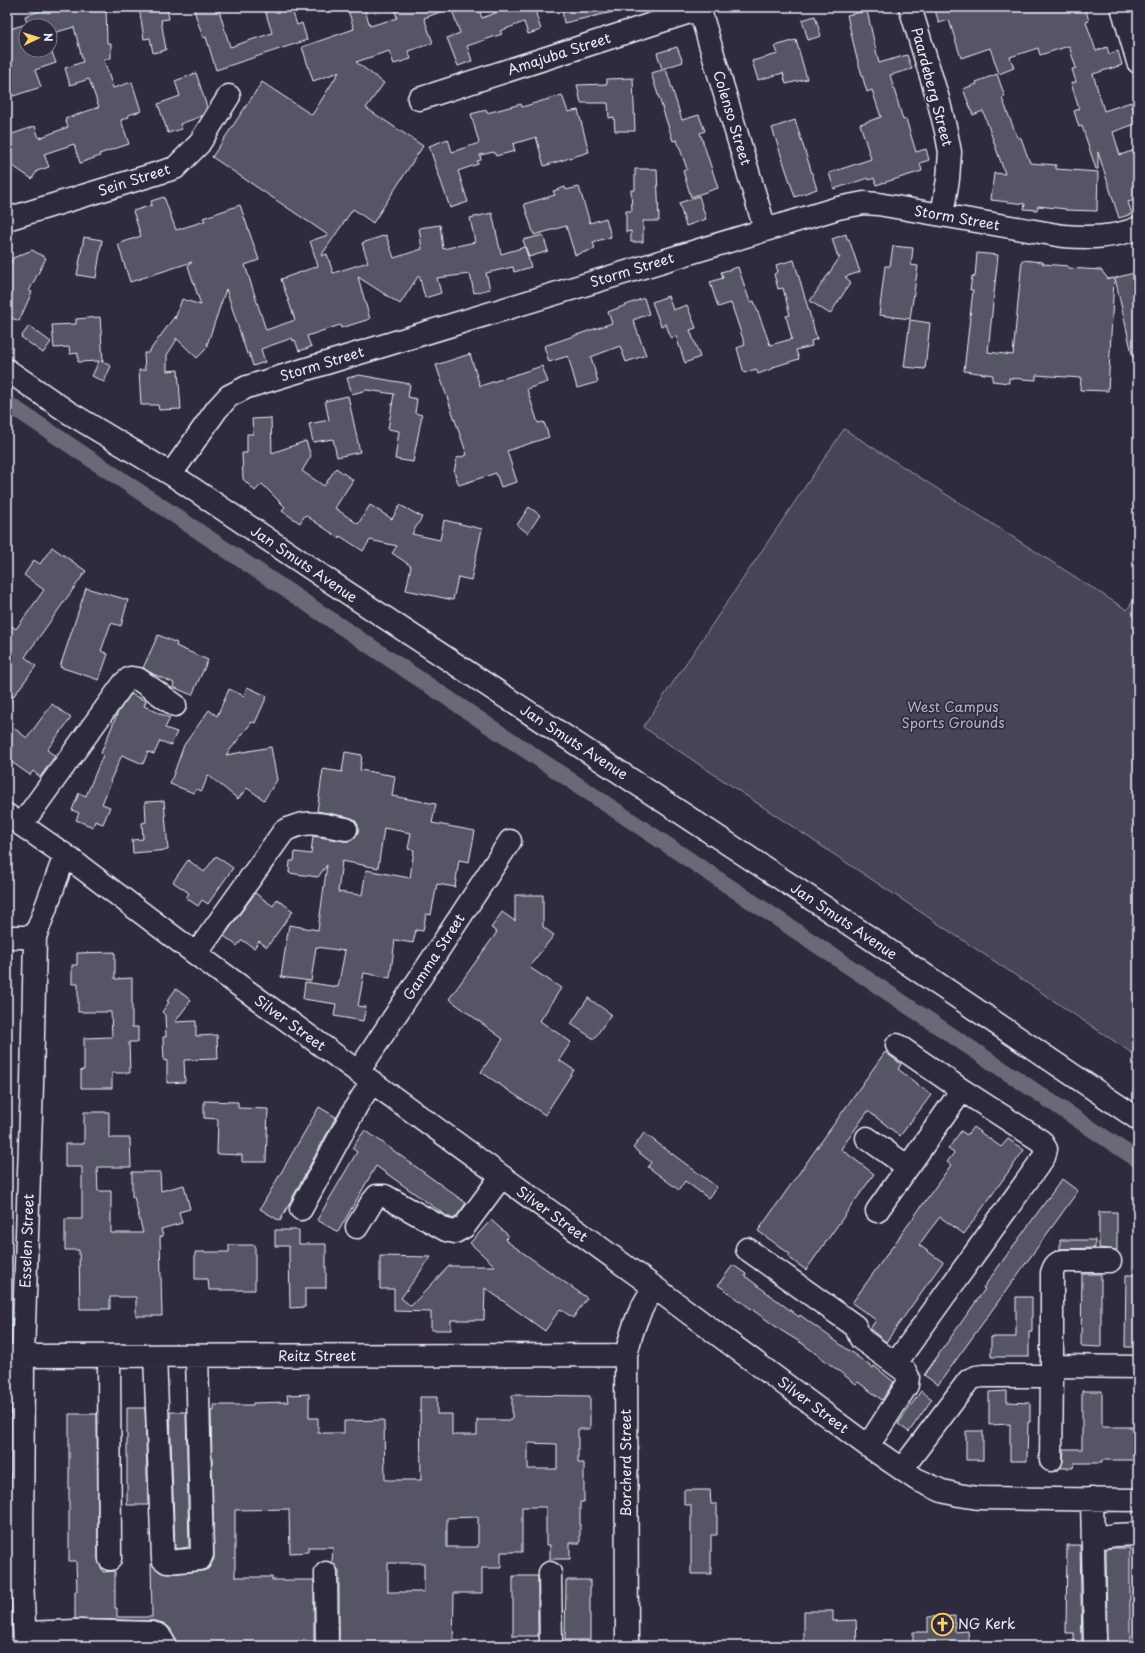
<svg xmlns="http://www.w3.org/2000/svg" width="1145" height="1653" viewBox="0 0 1145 1653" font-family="'Playpen Sans',sans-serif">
<rect width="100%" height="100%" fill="#2f2a3d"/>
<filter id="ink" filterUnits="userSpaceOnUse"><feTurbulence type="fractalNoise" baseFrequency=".025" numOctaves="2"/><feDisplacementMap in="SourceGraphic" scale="8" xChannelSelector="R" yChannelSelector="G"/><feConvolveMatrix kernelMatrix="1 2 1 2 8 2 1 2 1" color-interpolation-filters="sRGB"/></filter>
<g filter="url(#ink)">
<path fill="#464455" stroke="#979aa6" d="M844,429L1127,610L1138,593V1057L643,727Z"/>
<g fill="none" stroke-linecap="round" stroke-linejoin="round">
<path stroke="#696978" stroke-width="16" d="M7,403L1138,1160"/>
</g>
<path fill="#575565" stroke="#e8f1f8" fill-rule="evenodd" d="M52,7H106L107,43H111V58L104,60L113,88L132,82L141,111L128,115L129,117L121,120L129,144L99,154L100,156L80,163L74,144L44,154L49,167L37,171L32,179L7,162V136L35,126L39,138L68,127L65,119L99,107L89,79L70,85L65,68L83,62L74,27L50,34V26H28L25,16Z
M139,7H167L169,19L161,20L166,50L153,53L150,38L144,39Z
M193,7H218L230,47L272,33L264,7H291L297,25L302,23L307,40L216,70L206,37L203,38Z
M355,7H364L370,26L397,18L394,7H449V9L424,18L433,43L408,51L411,59L394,64L389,51L356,62L384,83L366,108L423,146L373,223L353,209L321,256L327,254L333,273L368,262L362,243L386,235L394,258L422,249L419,228L440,225L443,249L475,242L470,218L492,213L501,254L525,247L531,267L514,272L513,267L486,273L490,289L474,293L470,274L437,278L441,293L425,298L419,275L400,304L358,277L370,319L341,328L340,325L307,336L311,347L299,351L295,340L293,341L292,338L261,349L265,362L253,366L249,353L247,354L226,289L207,345L209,346L197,358L176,338V341L167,355V371L178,370L181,409L159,410L158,405H141L139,370H145L144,353H148L175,316V319L182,299L201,305L188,266L192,262L130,282L118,244L141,236L133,211L152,205L151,201L164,197L176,230L205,221L203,218L240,205L259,260L245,265L266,330L295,320L281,279L318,266L310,241L328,235L212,157L262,82L312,115L339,72L313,81L302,47L354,29L348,10Z
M451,7H478L482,18L511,7H534L541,30L528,34L524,22L500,31L502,34L467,46L472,61L458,66L447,38L460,33Z
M571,7H612L613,12L564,23L562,9Z
M934,7H1085L1089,21L1086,22L1096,51L1107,47L1109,54L1118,51L1122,65L1093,74L1104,111L1131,102L1138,123L1113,132L1120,155L1138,149V199L1128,202L1132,214L1119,218L1098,152V169H1096L1082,126L1079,127L1074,111L1079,109L1071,83L1076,82L1072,69L1076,68L1069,46L1040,55L1038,48L1010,57L1014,68L999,74L990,48L961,58L949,20L939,23Z
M867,11L879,63L907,55L912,69L890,75L903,120L906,119L916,152L926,149L929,160L920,163L922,171L876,185L874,178L869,180L868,178L834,189L829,173L871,159L860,124L881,117L872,90L867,92L856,55L847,15Z
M815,16L821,36L808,40L802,20Z
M26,24V50H51L56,63L35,70L41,87L7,98V30Z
M796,40L807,79L786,84L783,73L758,80L752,61L778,54L775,46Z
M677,47L683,62L662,69L657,53Z
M666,69L682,120L699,115L705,131L700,133L718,188L691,197L683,171L687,169L677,140L673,141L651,73Z
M196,73L207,107L202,116L180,124L182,129L168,133L158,104L180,96L175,81Z
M997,74L1005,97L1002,98L1017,137L1021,138L1030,163L1056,165V169L1098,172L1097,211L1065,210L1066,209L1038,206L1037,210L1024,209L1025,204L991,200L994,173L1005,174L983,111L973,115L963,89L977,84L976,82Z
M633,78L635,131H615L614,117L609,118L608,103H581L577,85L607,84V79Z
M562,95L568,112L578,110L589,152L544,166L536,137L513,144L515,151L496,156L494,152L480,155L481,160L477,161L478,164L458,171L468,202L450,208L429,146L448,139L452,152L479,143L471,114L486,110L487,113L521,104L522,107Z
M795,120L817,189L795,197L772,128Z
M635,169H657L659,221H643V242H631V231L626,232V211H632L631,190H635Z
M565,187L566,190L579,187L590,223L606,218L611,237L593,242L595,249L575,255L566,226L534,235L524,204L555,195L553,191Z
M699,196L706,219L686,226L679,203Z
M846,234L847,239H849L860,272L845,277L851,282L830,314L810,301L840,257H838L832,239Z
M543,235L548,251L529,257L523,240Z
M84,237L102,240L96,278L77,275Z
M893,246L913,248L911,265L918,266L910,319L879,315L885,266H890Z
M32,250L46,258L29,291L32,292L19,321L7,316V273L13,258Z
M977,253L998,255L988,352L1013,355L1022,260L1043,262V264L1068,266V268L1101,270L1108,279L1114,278L1108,391L1080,390L1081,378L1036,375V380L1009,378V383L992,381L993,375L964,371L973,290H970L972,276L975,277Z
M794,260L817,339L811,341L812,346L796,350L799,359L773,367L774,368L758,374L756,369L744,373L737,348L745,345L731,303L718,307L710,282L723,278L721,272L738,267L750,302L754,301L770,345L792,339L786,316L790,315L783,288L778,289L774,274L778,272L776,265Z
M1138,272V357L1133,358L1115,278Z
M668,296L673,310L687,305L696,328L690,330L700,357L685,363L676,336L671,338L666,324L661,326L652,302Z
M644,298L649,314L633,320L646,355L626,362L620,346L591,357L598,382L577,388L568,356L549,362L544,346L612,323L608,312Z
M100,317L103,361H101L111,366L104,382L92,376L99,361L78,362V353L70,354L69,347L54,348L52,325L76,324V319Z
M910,320L930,323L925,369L904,367Z
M29,326L51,342L43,353L21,337Z
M470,354L480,386L542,366L548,382L527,389L538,423L544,422L549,437L507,451L517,482L501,487L496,473L459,485L454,472L457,458L467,455L436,365Z
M359,375L410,384L408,397L417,399L415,413L422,415L413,462L395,459L399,431L388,429L394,394L367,390L352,394L347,378Z
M348,396L360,452L337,457L333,439L313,442L309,424L329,420L325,401Z
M271,418L272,453L306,441L311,456L302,471L324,486L336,468L353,480L335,508L358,524L370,505L392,519L400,505L422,517L412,534L440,540L444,520L482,529L471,580L458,577L453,600L406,590L411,566L392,553L397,546L370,540L363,551L340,536L339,538L305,515L300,523L282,511L285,507L262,484L255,491L243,479L242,453H247V434H253L252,419Z
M529,507L540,515L528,533L517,525Z
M52,547L86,571L25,657L36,666L7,705V623L16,629L44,590L24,575L34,560L40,564Z
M86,588L128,600L121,626L111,623L101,651L108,654L99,680L60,667Z
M158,635L177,643L176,646L208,660L192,695L173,687L174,683L153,674L143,668Z
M247,687L267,696L255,723L252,722L226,755L271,747L277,780L264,800L247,788L238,799L208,775L202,791L196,789L194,793L170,784L184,745L209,710L217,716L229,689L244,696Z
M131,694L146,701L144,706L170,718L165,728L177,732L171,745L160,741L154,754L148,752L143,764L122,755L110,781L111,782L102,804L110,807L103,824L95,821L93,827L76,820L79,813L72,810L79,793L86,796L103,755L101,753L118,712Z
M52,704L71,718L47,750L55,756L40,777L33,771L30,775L7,759V723L27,738Z
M345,752L362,755L360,770L395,776L392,796L436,804L432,823L475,831L469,862L459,860L455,887L437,884L431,915L426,914L423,931L416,930L413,943L395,940L390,978L364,973L358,1006L366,1007L363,1021L334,1016L336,1004L303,999L305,982L338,987L345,951L316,947L311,981L281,977L289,925L318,930L327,865L318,877L289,873L290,861H294L295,852L311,854L313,836L344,841H350L355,837L358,832V825L354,819L348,817L317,811L323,769L342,772ZM384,828L411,833L408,849L414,850L410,878L366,870L362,895L338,892L342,861L378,868Z
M164,801L168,850L133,853L132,840L143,839L142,823L146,822L145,802Z
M216,856L233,868L208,904L202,900L198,906L186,898L189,893L173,882L188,860L204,872Z
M255,893L273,906L277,899L293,911L267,947L259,941L254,948L242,940L237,946L224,936Z
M515,895H543V927L554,935L529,967L561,988L540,1021L571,1042L559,1060L574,1070L545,1115L481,1072L503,1039L449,999L497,932L491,928L502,912L515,921Z
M115,952V979L132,978V1027H138V1042H129L130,1073H112V1088H81V1070H84V1038L112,1037L111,1012H78V984H72V965H77V953Z
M176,989L191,1000L175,1022L196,1021V1036L217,1035L218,1059L184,1060L185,1082L167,1083V1060L164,1061L163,1037H166L165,1015L162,1012L169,1002L167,1001Z
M588,998L611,1014L594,1039L571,1024Z
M885,1052L901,1064L898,1069L931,1095L900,1136L868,1111L841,1149L874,1174L806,1270L788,1257L790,1254L758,1231Z
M204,1101L238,1102V1108L268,1109L266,1162H242V1155L217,1154L218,1119L204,1118Z
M319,1107L336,1117L280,1221L260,1209Z
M84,1112H109V1138H130L131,1167H97L98,1191H111V1233H143L134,1197H132V1172H160L161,1191L184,1185L190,1209L179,1212L182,1223L161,1229L163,1236L160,1237L162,1316H136V1297H110V1309H80L79,1250H65V1219H82V1167H65V1144H84Z
M973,1127L1001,1147L1008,1139L1024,1150L964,1234L940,1217L929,1231L919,1245L943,1262L886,1342L870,1329L876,1320L852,1303L951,1165L947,1162L954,1153L948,1149L961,1131L967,1135Z
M365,1130L466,1203L456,1217L453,1219L445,1215L376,1166L338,1232L317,1220L357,1152L352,1148Z
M644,1133L717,1187L708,1198L685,1181L679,1190L648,1167L651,1162L633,1148Z
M1062,1179L1078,1191L938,1385L924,1375L985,1289L983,1288Z
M1099,1212H1117V1250L1099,1248Z
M491,1220L509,1236L505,1240L587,1298L573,1318L560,1309L545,1331L485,1288L484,1320H451V1330H431V1312L394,1311V1289H380V1256L431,1257L401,1298L411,1306L449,1266H495L470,1243Z
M275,1230H299V1244H326V1288H305V1307L290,1308L289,1246H275Z
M1060,1240H1095V1248L1060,1249Z
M229,1245H255V1290H209L208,1279H195V1252H229Z
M733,1265L746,1274L745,1276L799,1317L800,1315L873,1368L874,1366L894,1382L882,1400L858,1382L856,1384L803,1344L782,1331L718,1285Z
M1082,1274H1101V1347L1081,1346Z
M1126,1275H1138V1347H1125Z
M1016,1297H1032V1332H1029V1357H991V1337H1016Z
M921,1391L932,1399L909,1432L898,1424Z
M1007,1391V1402L1030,1403V1422H1028L1027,1461H1010V1424L989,1425V1392Z
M1082,1391H1102V1427H1135V1460H1102V1463H1074L1073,1468H1060L1063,1461L1064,1449H1082Z
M309,1394V1418H318V1433H344V1421L384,1420L385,1480H421L420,1397H437V1414H452V1435H477V1420H512V1395L590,1396V1429H578V1463H584V1502H580V1543H570V1559H550V1545H546V1507H522V1552H501V1568H482V1593H454L453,1646H345V1644H339V1571L332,1562L333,1547H308V1552L290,1553L289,1509L235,1510V1577H272V1580H314V1646H176L175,1637L170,1628L163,1623L155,1621L75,1619V1591H77L76,1561H69V1414H97L98,1559L103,1572L115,1571V1608H117V1617H152L151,1563L160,1572L168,1574L202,1571L208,1569L214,1559L211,1411H214V1405H253V1403L288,1402L287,1395ZM528,1443L557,1444V1469H528ZM478,1517V1547H447V1518ZM388,1563H424V1592H388Z
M127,1408H145L148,1505H127Z
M170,1412H186L189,1547L175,1549Z
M966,1431H983V1460H966Z
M684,1490H710L711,1504H717V1535H711V1574H691V1505H684Z
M1067,1545H1080L1082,1646H1074V1633H1066Z
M1113,1548H1130V1646H1107L1106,1549Z
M513,1576H538V1636H513Z
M566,1580H590V1640H565Z
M804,1611H833V1621L856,1620L857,1646H804Z
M955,1616V1632L968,1631L969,1646H913V1632H928V1617Z"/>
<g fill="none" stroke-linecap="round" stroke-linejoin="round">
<defs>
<path id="minor" d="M699,7L765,229
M910,7L938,99L946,131L950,152L948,179L942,215
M1122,7L1138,62
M419,99L699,9
M7,219L175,168L199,144L229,96
M7,370L68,412L171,474L334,584L827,909L1138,1119
M171,474L217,409L229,396L247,387L838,208L864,203L878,204L1063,236C1089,238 1113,238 1138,228
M7,815L65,855L196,954L654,1287L868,1446L916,1479L942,1491L959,1495L978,1498L1138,1500
M22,824L124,683L130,678L138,679L175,705
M7,937H35
M196,954L284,831C308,818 321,825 346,829
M358,1072L510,841
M867,1138L908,1167
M301,1209L357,1105L372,1082
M877,1211L962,1090
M357,1227L372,1202L377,1196H385L446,1230L455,1232L464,1227L501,1177
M747,1249L855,1326L861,1339L905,1371L908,1377L907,1385L868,1446
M7,1356L626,1355
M109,1356L110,1559
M155,1356L163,1559L167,1562L200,1559L202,1554L197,1356
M896,1363L1044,1157L1046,1149L1041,1141L962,1090L897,1045
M1052,1366L1138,1367
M1051,1460L1052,1376V1273C1054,1266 1056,1263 1063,1261H1110
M902,1469L969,1380L976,1377L983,1376H1052
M1092,1499L1095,1646
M1094,1538L1115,1535L1138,1534
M326,1573L327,1646
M550,1573L551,1646
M25,1633L76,1631L152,1633L159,1635L164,1643V1646
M25,1646L22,1578L23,1356L32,1084L35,937L65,855
M627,1646L626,1355C633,1326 638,1312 654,1287"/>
</defs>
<use href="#minor" stroke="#e8f1f8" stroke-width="25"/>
<use href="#minor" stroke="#2f2a3d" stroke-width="22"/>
</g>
</g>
<defs>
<symbol id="church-ring" viewBox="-11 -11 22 22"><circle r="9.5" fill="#2f2a3d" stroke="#ffd166" stroke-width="1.5"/><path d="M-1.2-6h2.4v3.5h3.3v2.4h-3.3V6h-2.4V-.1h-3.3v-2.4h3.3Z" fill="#ffd166"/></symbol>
</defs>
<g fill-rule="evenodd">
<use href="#church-ring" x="930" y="1612" width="25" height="25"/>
</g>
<g text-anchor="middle" stroke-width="3.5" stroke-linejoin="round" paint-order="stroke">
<g font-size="14" fill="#e8f1f8" stroke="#2f2a3d">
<text transform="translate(559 54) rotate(-18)" y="5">Amajuba Street</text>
<text transform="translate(932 87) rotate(75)" y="5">Paardeberg Street</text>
<text transform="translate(732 118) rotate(73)" y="5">Colenso Street</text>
<text transform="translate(134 180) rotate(-18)" y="5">Sein Street</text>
<text transform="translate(957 218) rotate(10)" y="5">Storm Street</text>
<text transform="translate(632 270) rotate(-17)" y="5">Storm Street</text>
<text transform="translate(322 364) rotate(-17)" y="5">Storm Street</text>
<text transform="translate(304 564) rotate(34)" y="5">Jan Smuts Avenue</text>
<text transform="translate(574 742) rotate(33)" y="5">Jan Smuts Avenue</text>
<text transform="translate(844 921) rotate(34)" y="5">Jan Smuts Avenue</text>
<text transform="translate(434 957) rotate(-57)" y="5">Gamma Street</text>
<text transform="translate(290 1023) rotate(36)" y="5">Silver Street</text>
<text transform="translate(552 1214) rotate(36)" y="5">Silver Street</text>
<text transform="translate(27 1241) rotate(-88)" y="5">Esselen Street</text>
<text x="317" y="1361">Reitz Street</text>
<text transform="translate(813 1405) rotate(37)" y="5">Silver Street</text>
<text transform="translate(626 1463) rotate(-90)" y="5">Borcherd Street</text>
</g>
<g font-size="14" fill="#afb4bf" stroke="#2f2a3d">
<text x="953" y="712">West Campus<tspan x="953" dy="16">Sports Grounds</tspan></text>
</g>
<g font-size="14" fill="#e8f1f8" stroke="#2f2a3d" text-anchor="start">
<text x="958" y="1629">NG Kerk</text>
</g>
</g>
<rect width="1145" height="1653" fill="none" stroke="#2f2a3d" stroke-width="24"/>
<rect x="12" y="12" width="1121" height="1629" fill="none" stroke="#e8f1f8" stroke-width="1.5" filter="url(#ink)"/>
<g transform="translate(38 38) rotate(86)"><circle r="19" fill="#2f2a3d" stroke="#797a88"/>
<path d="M0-3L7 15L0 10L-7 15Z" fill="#ffd166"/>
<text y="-6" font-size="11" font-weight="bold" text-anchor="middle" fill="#e8f1f8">N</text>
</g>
</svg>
